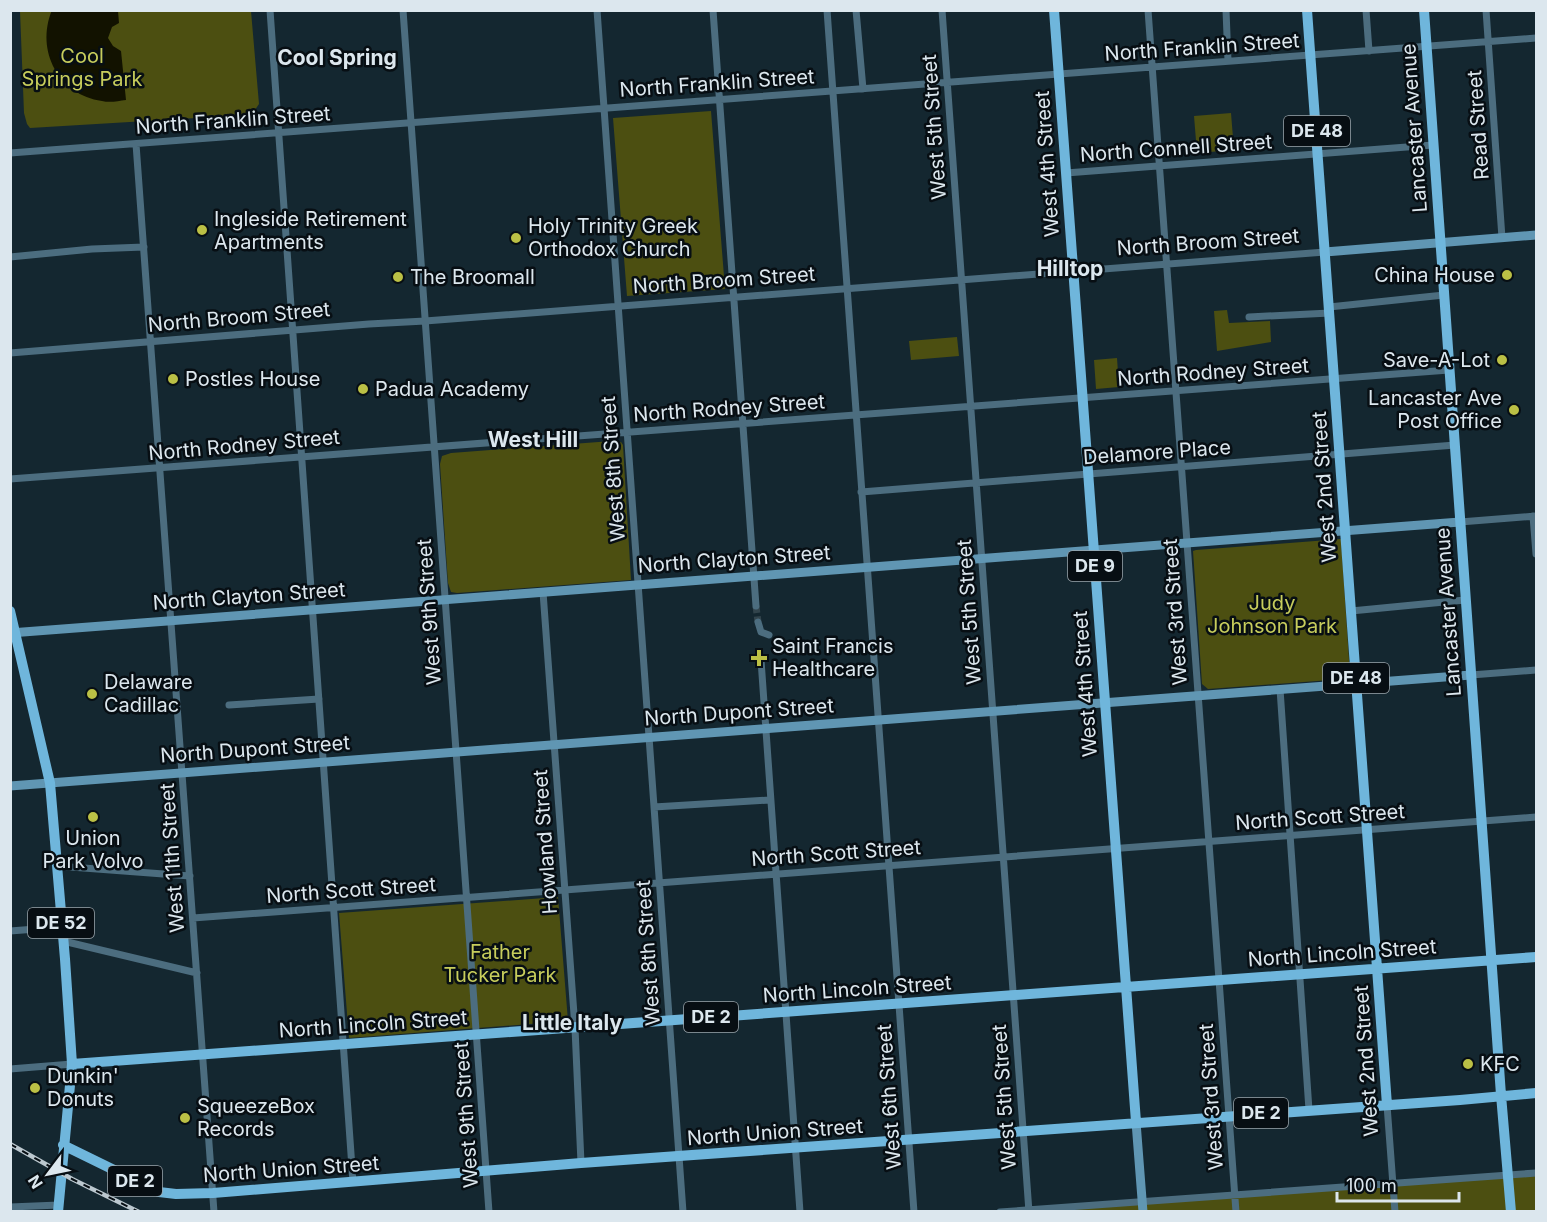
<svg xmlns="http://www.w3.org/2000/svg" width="1547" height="1222" viewBox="0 0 1547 1222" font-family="Inter,sans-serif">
<rect width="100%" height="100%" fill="#142730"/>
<path fill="#4c4f11" d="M20,11H251L259,104L252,114L246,115L30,128L27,124L24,113Z
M711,111L725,289L627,296L613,118Z
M1231,113L1234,150L1197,153L1194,116Z
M1227,310L1229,323L1270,321L1271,342L1217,351L1214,311Z
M957,337L959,356L911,360L909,341Z
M1117,358L1119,387L1096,389L1094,360Z
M612,441L621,442L623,445L631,580L457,593L451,592L448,583L440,464L442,456L451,453Z
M1341,539L1350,675L1344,679L1208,689L1202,684L1193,551L1196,550Z
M558,897L568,1021L349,1038L339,913Z
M1536,1173V1211L1000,1212Z"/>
<path fill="#121200" d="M52,10L118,11L119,23L112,27L108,38L113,46L121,51L126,100C118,101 110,103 102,101C59,95 35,51 52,10Z"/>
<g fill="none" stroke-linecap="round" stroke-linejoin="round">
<path stroke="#32444c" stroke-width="7" stroke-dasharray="7 3.5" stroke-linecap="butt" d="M756,606L758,622"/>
<path stroke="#4c6d7f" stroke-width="7" d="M270,10L353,1182
M403,10L489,1212
M597,10L683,1212
M713,10L756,606
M827,10L914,1212
M856,10L863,89
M942,10L1029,1212
M1148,10L1236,1212
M1226,10L1228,61
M1366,10L1369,51
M1486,10L1502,238
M136,144L214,1212
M10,153L1536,38
M1066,173L1433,145
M10,257L92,249L144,247
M1329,307L1444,295
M1249,317L1330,313
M10,353L369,324L425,321L1325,252
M10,479L1449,370
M861,492L1455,445
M1533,516L1536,554
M1460,522L1536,516
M543,592L575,1028L581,1163
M1351,611L1465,600
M758,622L761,632L769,635
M761,660L800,1212
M1471,675L1536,670
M1280,689L1309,1110
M229,705L319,699
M654,807L770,800
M57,866L190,876
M193,918L1536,817
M10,931L62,927
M63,941L197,973
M10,1069L72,1064
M1387,1105L1395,1212
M10,1207L59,1205
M1000,1212L1536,1173"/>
<path stroke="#6096b3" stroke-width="9" d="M1325,252L1536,235
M10,633L1460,522
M10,786L1471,675
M1136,1122L1143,1212"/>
<path stroke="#6fb6dc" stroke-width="10" d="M1054,10L1136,1122
M1307,10L1387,1105
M1424,10L1501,1095L1511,1212
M10,611L50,783L65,959L72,1064L58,1212
M72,1064L1536,957
M63,1145L159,1192L176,1194L213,1193L581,1163L1460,1100L1536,1093"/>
<defs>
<path id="rail" d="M10,1144L72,1179L139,1212"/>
</defs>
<use href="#rail" stroke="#bcc8cf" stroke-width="4.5"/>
<use href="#rail" stroke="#070e13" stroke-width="2" stroke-dasharray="7" stroke-linecap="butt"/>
</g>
<g fill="#bbc045" stroke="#070e13" stroke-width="2">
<circle cx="202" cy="230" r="6"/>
<circle cx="516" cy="238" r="6"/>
<circle cx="1507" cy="275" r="6"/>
<circle cx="398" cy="277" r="6"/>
<circle cx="1502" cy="360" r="6"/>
<circle cx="173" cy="379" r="6"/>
<circle cx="363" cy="389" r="6"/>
<circle cx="1514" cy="410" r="6"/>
<path d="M756 649h6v6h6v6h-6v6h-6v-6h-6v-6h6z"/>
<circle cx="92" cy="694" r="6"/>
<circle cx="93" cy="817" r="6"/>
<circle cx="1468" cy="1064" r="6"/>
<circle cx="35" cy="1088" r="6"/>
<circle cx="185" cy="1118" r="6"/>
</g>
<g text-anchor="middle" stroke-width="5" stroke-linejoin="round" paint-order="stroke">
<g fill="#070e13" stroke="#9ca6ac" stroke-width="1.5">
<rect x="1284" y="116" width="66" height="30" rx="4.5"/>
<rect x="1068" y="551" width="54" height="30" rx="4.5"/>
<rect x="1323" y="663" width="66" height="30" rx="4.5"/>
<rect x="28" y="908" width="66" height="30" rx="4.5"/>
<rect x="684" y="1002" width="54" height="30" rx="4.5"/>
<rect x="1234" y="1098" width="54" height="30" rx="4.5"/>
<rect x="108" y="1166" width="54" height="30" rx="4.5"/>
</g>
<g font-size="18" font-weight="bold" fill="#dce7ee">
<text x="1317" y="137">DE 48</text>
<text x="1095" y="572">DE 9</text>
<text x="1356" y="684">DE 48</text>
<text x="61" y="929">DE 52</text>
<text x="711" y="1023">DE 2</text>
<text x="1261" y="1119">DE 2</text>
<text x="135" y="1187">DE 2</text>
</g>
<g font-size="20" fill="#dce7ee" stroke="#070e13">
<text transform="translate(1202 47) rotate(-4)" y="7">North Franklin Street</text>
<text transform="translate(717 83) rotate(-4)" y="7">North Franklin Street</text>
<text transform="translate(233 120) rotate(-4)" y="7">North Franklin Street</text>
<text transform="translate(1478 125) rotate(-94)" y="7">Read Street</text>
<text transform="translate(934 127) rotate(-94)" y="7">West 5th Street</text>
<text transform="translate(1414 128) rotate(-94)" y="7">Lancaster Avenue</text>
<text transform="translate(1176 148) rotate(-4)" y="7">North Connell Street</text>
<text transform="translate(1047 164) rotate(-94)" y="7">West 4th Street</text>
<text transform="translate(1208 242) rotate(-4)" y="7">North Broom Street</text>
<text transform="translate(724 280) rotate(-4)" y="7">North Broom Street</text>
<text transform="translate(239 317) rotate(-5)" y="7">North Broom Street</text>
<text transform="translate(1213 372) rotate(-4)" y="7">North Rodney Street</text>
<text transform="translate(729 408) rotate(-4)" y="7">North Rodney Street</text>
<text transform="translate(244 445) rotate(-5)" y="7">North Rodney Street</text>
<text transform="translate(1157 452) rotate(-4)" y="7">Delamore Place</text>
<text transform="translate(613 469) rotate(-94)" y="7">West 8th Street</text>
<text transform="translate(1324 487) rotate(-94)" y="7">West 2nd Street</text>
<text transform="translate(734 559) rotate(-4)" y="7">North Clayton Street</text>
<text transform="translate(249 596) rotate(-4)" y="7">North Clayton Street</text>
<text transform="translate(429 612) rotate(-94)" y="7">West 9th Street</text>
<text transform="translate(969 612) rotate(-94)" y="7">West 5th Street</text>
<text transform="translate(1175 612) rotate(-94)" y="7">West 3rd Street</text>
<text transform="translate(1448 612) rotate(-94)" y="7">Lancaster Avenue</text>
<text transform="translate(1085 684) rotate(-94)" y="7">West 4th Street</text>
<text transform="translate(739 712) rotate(-4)" y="7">North Dupont Street</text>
<text transform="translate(255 749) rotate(-4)" y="7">North Dupont Street</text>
<text transform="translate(1320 817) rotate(-4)" y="7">North Scott Street</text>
<text transform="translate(545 842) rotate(-94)" y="7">Howland Street</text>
<text transform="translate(836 853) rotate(-4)" y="7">North Scott Street</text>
<text transform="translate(172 858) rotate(-94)" y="7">West 11th Street</text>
<text transform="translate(351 890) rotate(-4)" y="7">North Scott Street</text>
<text transform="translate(648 953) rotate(-94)" y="7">West 8th Street</text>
<text transform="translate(1342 953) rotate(-4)" y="7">North Lincoln Street</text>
<text transform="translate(857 989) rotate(-4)" y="7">North Lincoln Street</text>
<text transform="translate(373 1024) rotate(-4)" y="7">North Lincoln Street</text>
<text transform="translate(1366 1061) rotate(-94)" y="7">West 2nd Street</text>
<text transform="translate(889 1097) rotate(-94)" y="7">West 6th Street</text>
<text transform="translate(1004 1097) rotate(-94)" y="7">West 5th Street</text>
<text transform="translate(1211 1097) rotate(-94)" y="7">West 3rd Street</text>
<text transform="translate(466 1115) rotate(-94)" y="7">West 9th Street</text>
<text transform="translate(775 1132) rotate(-4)" y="7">North Union Street</text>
<text transform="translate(291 1169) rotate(-4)" y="7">North Union Street</text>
</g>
<g font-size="20" fill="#c7cd5c" stroke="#070e13">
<text x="82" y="63">Cool<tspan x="82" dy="23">Springs Park</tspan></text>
<text x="1272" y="610">Judy<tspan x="1272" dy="23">Johnson Park</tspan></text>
<text x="500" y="959">Father<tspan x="500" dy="23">Tucker Park</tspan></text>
</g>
<g font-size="20" fill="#dce7ee" stroke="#070e13" text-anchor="start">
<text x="214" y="226">Ingleside Retirement<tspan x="214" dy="23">Apartments</tspan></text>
<text x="528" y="233">Holy Trinity Greek<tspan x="528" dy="23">Orthodox Church</tspan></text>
<text x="1495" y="282" text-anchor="end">China House</text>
<text x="410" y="284">The Broomall</text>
<text x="1490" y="367" text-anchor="end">Save-A-Lot</text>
<text x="185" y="386">Postles House</text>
<text x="375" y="396">Padua Academy</text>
<text x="1502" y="405" text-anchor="end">Lancaster Ave<tspan x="1502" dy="23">Post Office</tspan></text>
<text x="772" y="653">Saint Francis<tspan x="772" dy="23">Healthcare</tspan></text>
<text x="104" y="689">Delaware<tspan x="104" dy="23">Cadillac</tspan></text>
<text x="93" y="845" text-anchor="middle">Union<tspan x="93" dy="23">Park Volvo</tspan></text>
<text x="1480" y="1071">KFC</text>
<text x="47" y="1083">Dunkin'<tspan x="47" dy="23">Donuts</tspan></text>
<text x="197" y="1113">SqueezeBox<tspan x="197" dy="23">Records</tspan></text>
</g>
<g font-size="21" font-weight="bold" fill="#dce7ee" stroke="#070e13">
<text x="337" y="65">Cool Spring</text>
<text x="1070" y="276">Hilltop</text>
<text x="533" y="447">West Hill</text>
<text x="572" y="1030">Little Italy</text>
</g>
</g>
<rect width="1547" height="1222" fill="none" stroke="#dce7ee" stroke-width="24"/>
<g transform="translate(48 1174) rotate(238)" stroke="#070e13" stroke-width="4.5" paint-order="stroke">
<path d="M0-4.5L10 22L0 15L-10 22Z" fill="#dce7ee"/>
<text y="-9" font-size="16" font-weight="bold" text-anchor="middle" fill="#dce7ee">N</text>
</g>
<path d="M1337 1192v9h122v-9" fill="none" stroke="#dce7ee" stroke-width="3"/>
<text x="1346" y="1192" font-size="18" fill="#dce7ee" stroke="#070e13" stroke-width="4.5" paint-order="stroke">100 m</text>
</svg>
